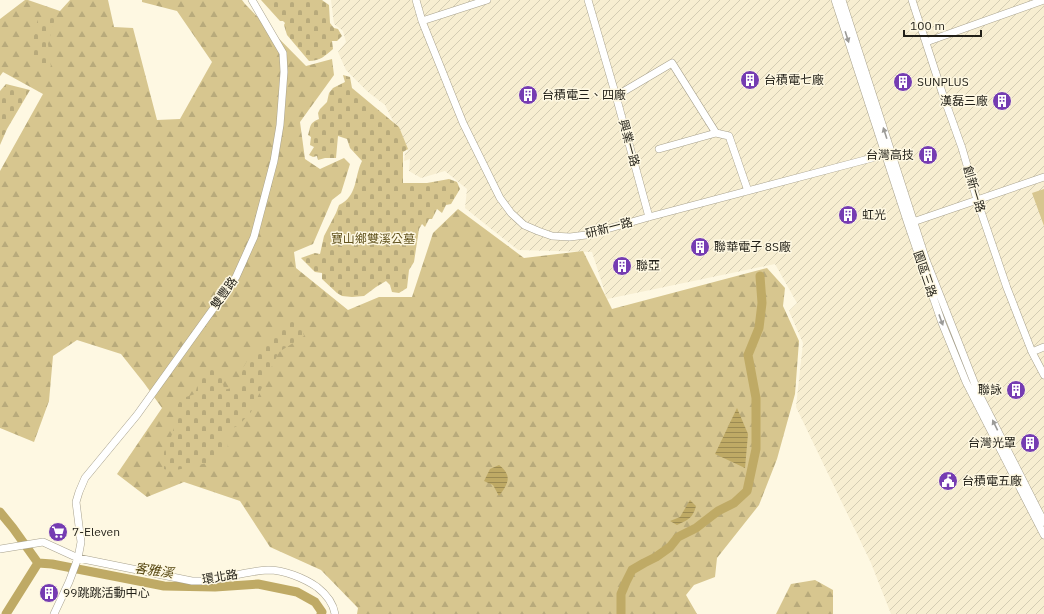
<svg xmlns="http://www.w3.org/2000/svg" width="1044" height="614" viewBox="0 0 1044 614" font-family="'IBM Plex Sans','Noto Sans TC',sans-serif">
<defs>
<pattern id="industrial-furrows" width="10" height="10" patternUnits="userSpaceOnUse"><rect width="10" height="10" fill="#f7eed1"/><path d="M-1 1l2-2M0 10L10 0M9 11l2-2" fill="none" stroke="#d3ccb3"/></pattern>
<pattern id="forest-firs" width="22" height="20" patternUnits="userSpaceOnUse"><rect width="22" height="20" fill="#d7c68f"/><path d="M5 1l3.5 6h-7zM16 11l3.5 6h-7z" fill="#b8aa7b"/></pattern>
<pattern id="cemetery-stones" width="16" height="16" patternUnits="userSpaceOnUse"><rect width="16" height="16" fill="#d7c68f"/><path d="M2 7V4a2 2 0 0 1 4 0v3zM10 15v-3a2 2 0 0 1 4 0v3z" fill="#b8aa7b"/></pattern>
<pattern id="water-rules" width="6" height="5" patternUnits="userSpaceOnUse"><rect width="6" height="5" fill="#bfaa65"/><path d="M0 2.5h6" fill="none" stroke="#9b8a52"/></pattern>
</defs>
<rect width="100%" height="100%" fill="#fef8e2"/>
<path fill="url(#industrial-furrows)" d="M331,0H1044V614H891L871,563L796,407L803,343L789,311L797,303L775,264L607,299L592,252L518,250L465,208L467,189L445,171L421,178L409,171L410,159L404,161L405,153L408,151L385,105L368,92L346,70L338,52L346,42L343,31L334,24Z"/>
<path fill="url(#forest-firs)" d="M25,0H28L60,11L70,0H108L114,27L133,28L157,120L180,119L212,62L177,11L142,2V0H242L245,4L306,66L332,59L334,75L300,122L305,159L320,169L344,158L350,164L341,193L332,200L313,244L294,252L296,268L348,310L379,297H412L433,233L458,209L524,258L583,251L612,309L767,268L785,288L783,306L799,341L795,394L777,459L759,505L717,558L715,577L694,585L686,595L697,614H357L358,608L321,570L270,547L240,501L184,482L147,497L117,474L162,408L144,383L121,354L77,340L53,356L49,401L34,442L0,428V171L43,94L3,72L0,76V19Z
M815,580L833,590V614H776L791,584Z"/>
<path fill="url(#cemetery-stones)" d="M261,0H322L329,5L330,23L334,28L338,29L342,36L337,41H332L333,49C325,56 320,61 309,61L287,35L284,25L285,23L283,21H280Z
M39,17L55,18L48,44L51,67L42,68L31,55V40L35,34V28Z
M343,75L350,77L352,88L399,127L408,149L403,152V183H427L449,179L457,182L460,189L451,204L446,205L442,213L437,209L432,219H429L425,227L422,224L419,229L414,262L409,270L407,288L399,293L392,292L390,285L386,281L376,287L364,296L352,297L342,296L337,293L322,279V273L315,272L301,258L315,253L320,254L324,236L336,213L339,205C358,196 354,177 362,161L350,148L347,139L338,136L336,158H325L318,160L317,156L313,157L309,155L314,147L310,145L311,137L308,135C311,126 309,123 319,119L318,113L320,109L327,102L329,93L333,88L345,82Z
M6,84L30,90L7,129L0,145V91Z
M289,316L300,322L304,336L279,352L268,374L251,412L239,425L227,431L224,435L228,446L224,454L207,463L172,471L164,469V452L170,440L176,422L178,405L180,399L195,394L202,369L221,371L224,390L239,386L243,368L251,354Z"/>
<path fill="#d7c68f" d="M1044,189V226L1032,193Z"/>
<path fill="url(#water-rules)" d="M737,408L748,434L745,468L715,454Z
M499,465C513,476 508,484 499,496L493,485L484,481L490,469Z
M690,500L696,506C693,518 688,520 677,525L670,521L680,517Z"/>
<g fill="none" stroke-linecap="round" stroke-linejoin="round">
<path stroke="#bfaa65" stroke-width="9" d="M0,512L13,528L38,563L52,564L164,586L215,587L258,584L297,592L315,602L322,612L321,614
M6,614L38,563
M621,614V594L626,582L632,570L644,563L656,557L670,547L678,537L696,528L718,511L734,503L747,491L756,449V398L748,355L759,328L762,303L760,276"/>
<defs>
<path id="minor" d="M416,0L422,21L463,123L500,198L511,213L524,225L538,231L552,236L570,237L586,235L649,217L891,153
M588,0L616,96L649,217
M835,0L908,224L942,323L966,382L1044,535
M842,0L926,260L978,392L1044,522
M912,0L943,95L962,148L977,200L1007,288L1032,352L1044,375
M422,21L487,0
M926,42L1044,0
M616,96L672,63L716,133
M659,149L716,133L729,136L748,191
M910,223L1044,177
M1032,352L1044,347
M0,549L43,542L78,558L192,581C197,581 202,581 207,581C227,578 247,571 268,570C284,570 304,578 317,587C326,594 333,602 335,614
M54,614L69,582L78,558L81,542L76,502L79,492L85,478L137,415L236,277L254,237L274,161L280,125L284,72L283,53L252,0"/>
</defs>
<use href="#minor" stroke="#a8a28e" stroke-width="8"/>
<use href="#minor" stroke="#fff" stroke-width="7"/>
</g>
<defs><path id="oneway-solid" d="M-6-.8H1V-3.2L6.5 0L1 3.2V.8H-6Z"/></defs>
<g fill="#9b9a97">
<use href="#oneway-solid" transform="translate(847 37) rotate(72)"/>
<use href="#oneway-solid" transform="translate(885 133) rotate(-108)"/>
<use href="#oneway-solid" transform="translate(941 320) rotate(70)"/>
<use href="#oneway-solid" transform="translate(995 425) rotate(-116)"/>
</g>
<defs>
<symbol id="building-disc" viewBox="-11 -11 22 22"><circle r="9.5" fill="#753cb2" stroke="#fef8e2"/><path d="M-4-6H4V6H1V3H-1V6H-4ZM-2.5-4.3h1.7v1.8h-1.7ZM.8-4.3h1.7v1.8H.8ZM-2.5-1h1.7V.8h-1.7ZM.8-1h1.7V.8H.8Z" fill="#fff"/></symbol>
<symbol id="civic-disc" viewBox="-11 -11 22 22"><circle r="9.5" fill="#753cb2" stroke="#fef8e2"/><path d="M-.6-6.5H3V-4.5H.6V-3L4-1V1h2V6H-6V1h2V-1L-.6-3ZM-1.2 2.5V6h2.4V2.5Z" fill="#fff"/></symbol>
<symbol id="supermarket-disc" viewBox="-11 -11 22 22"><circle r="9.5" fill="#753cb2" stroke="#fef8e2"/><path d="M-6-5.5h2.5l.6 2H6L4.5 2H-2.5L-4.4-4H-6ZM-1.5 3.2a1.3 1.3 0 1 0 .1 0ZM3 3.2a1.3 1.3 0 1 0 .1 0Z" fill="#fff"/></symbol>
</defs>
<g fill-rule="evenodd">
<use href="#building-disc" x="739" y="69" width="22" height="22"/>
<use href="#building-disc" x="892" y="71" width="22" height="22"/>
<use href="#building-disc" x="517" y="84" width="22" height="22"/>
<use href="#building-disc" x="991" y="90" width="22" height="22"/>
<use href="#building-disc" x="917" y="144" width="22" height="22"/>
<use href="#building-disc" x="837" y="204" width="22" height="22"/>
<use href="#building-disc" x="689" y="236" width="22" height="22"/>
<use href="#building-disc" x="611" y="255" width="22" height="22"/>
<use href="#building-disc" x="1005" y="379" width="22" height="22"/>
<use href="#building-disc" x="1019" y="432" width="22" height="22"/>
<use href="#civic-disc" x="937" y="470" width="22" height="22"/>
<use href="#supermarket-disc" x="47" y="521" width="22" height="22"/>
<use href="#building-disc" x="38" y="582" width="22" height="22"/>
</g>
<g text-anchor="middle" stroke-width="3" stroke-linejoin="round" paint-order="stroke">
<g font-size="12" fill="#211f17" stroke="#fef8e2" text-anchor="start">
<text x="764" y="84">台積電七廠</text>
<text x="917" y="86">SUNPLUS</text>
<text x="542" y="99">台積電三、四廠</text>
<text x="988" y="105" text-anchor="end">漢磊三廠</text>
<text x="914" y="159" text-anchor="end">台灣高技</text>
<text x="862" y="219">虹光</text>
<text x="714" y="251">聯華電子 8S廠</text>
<text x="636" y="270">聯亞</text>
<text x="1002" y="394" text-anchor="end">聯詠</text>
<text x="1016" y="447" text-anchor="end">台灣光罩</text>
<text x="962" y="485">台積電五廠</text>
<text x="72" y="536">7-Eleven</text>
<text x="63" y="597">99跳跳活動中心</text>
</g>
<g font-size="12" fill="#211f17" stroke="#fef8e2">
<text transform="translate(629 143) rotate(75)" y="4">興業一路</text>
<text transform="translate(974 189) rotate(73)" y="4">創新一路</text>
<text transform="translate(609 228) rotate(-15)" y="4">研新一路</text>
<text transform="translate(925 274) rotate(71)" y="4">園區三路</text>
<text transform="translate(224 293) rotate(-55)" y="4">雙豐路</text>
<text transform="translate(220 577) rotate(-9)" y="4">環北路</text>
</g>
<g font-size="12" fill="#62531e" stroke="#fef8e2">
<text x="373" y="243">寶山鄉雙溪公墓</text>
</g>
<g font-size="13" font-style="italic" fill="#54450e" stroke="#fef8e2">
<text transform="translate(154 570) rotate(8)" y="5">客雅溪</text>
</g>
</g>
<path d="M904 30v6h77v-6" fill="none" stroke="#211f17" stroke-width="2"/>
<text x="910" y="30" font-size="12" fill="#211f17" stroke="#fef8e2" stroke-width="3" paint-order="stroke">100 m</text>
</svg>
